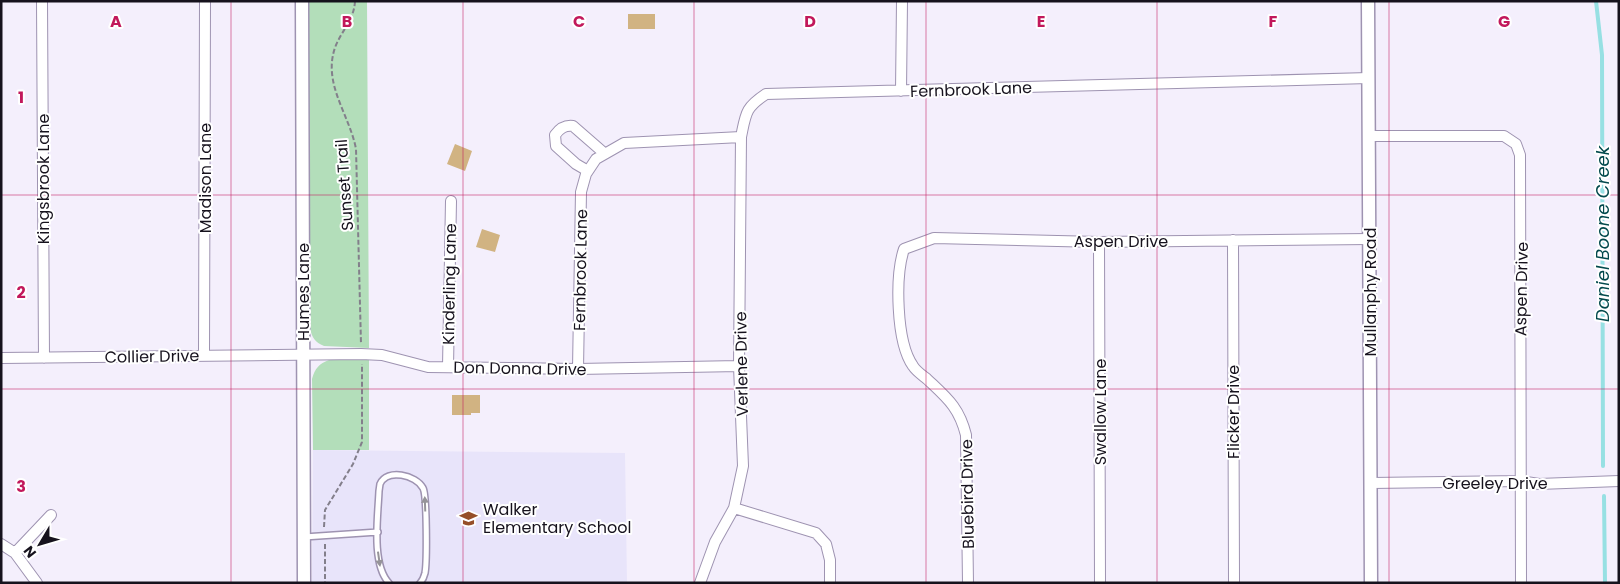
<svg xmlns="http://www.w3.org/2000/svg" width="1620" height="584" viewBox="0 0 1620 584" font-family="Poppins,sans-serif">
<rect width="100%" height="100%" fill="#f4effc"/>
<path fill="#e8e4fa" d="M313,450L625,453L627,583H312Z"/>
<path fill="#b3deba" d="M308,1H367L369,348L324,346C315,342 312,338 310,328Z
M329,360H369V450H313L312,379C315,368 319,364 329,360Z"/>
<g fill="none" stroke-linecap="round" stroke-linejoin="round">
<path stroke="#97e0e3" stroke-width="4" d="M1596,1L1602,55L1603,466
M1604,496L1605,583"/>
</g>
<path fill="#d1b382" d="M628,14H655V29H628Z
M455,144L472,151L465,171L447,164Z
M482,229L500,235L495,252L476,247Z
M452,395H480V413H471V415H452Z"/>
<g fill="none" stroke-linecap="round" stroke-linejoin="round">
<defs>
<path id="service" d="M304,537L378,532
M389,583C371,564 378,516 379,491C379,491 380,484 380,484C387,468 416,475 423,488C427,495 427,562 425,573C424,577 423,580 420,583"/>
<path id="minor" d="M42,1L44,358
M901,91L902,1
M1370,136H1504L1516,144L1520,155L1521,583
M588,171L576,164L556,146L555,135C560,128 565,125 573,126L604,153
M1233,240L1234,583
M1099,242L1100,583
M204,355L205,1
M1,358L361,354L382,355L428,367L578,369L739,366
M448,367L451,201
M578,369L581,192L586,174L596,159L624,143L741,137
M1371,483L1520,481L1539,484L1619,481
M734,508L816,533L826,544L830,560V583
M1,544L15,553L37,583
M15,553L51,515
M700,583L715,542L734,508L743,466L739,366L741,137C746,113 745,108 766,94L1369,78
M968,583L966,435C959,407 947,398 927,379C922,375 916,371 913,366C896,342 895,276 904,249L934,238L1099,242L1370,239"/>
<path id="tertiary" d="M302,1L304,583
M1368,1L1371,583"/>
</defs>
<use href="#service" stroke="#9e93b1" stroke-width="8"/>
<use href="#minor" stroke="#9e93b1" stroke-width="12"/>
<use href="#tertiary" stroke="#9e93b1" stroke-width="15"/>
<path stroke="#837f8b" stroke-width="2" stroke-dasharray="5 2.5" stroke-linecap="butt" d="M355,1C354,23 337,34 333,55C326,88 350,117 356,149L361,344
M324,527L325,510L353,464L362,442V364
M325,544V583"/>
<use href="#service" stroke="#fff" stroke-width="5"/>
<use href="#minor" stroke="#fff" stroke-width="10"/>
<use href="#tertiary" stroke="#fff" stroke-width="12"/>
</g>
<defs><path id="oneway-solid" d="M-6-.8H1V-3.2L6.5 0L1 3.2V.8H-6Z" transform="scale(1.25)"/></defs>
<g fill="#969499">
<use href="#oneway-solid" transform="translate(425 504) rotate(-92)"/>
<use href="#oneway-solid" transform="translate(379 559) rotate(82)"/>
</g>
<path fill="none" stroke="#c2185b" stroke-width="1" stroke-opacity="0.55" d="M231,1V583M463,1V583M694,1V583M926,1V583M1157,1V583M1389,1V583M1,195H1619M1,389H1619"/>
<defs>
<symbol id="school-bare" viewBox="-9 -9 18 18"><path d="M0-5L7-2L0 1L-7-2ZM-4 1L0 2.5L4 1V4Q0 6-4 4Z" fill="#964f28" stroke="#fff" stroke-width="2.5" paint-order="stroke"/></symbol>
</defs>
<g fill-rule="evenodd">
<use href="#school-bare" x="456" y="506" width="25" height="25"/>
</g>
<g text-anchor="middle" stroke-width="4" stroke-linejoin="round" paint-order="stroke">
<g font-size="16" fill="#16121d" stroke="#fff">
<text transform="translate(971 89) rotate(-2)" y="6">Fernbrook Lane</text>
<text transform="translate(205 178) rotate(-90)" y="6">Madison Lane</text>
<text transform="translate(43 179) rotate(-90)" y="6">Kingsbrook Lane</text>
<text transform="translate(344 185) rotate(-94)" y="6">Sunset Trail</text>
<text x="1121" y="247">Aspen Drive</text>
<text transform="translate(580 270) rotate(-89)" y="6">Fernbrook Lane</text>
<text transform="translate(449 284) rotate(-89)" y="6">Kinderling Lane</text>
<text transform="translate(1521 289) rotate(-89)" y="6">Aspen Drive</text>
<text transform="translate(303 292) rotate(-90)" y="6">Humes Lane</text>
<text transform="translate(1370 292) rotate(-90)" y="6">Mullanphy Road</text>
<text transform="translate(152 356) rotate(-1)" y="6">Collier Drive</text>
<text transform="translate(741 364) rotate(-91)" y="6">Verlene Drive</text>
<text transform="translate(520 368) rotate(1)" y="6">Don Donna Drive</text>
<text transform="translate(1100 412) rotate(-90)" y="6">Swallow Lane</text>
<text transform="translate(1233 412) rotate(-90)" y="6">Flicker Drive</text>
<text x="1495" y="489">Greeley Drive</text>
<text transform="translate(967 494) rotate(-91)" y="6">Bluebird Drive</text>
</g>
<g font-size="16" fill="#16121d" stroke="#fff" text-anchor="start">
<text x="483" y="515">Walker<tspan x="483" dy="18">Elementary School</tspan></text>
</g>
<g font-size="18" font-style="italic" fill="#02494c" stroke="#fff">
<text transform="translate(1603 234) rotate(-90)" y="6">Daniel Boone Creek</text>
</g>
</g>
<g font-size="16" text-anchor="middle" font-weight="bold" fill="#c2185b" stroke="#fff" stroke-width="4" stroke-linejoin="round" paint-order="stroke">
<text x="116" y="27">A</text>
<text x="347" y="27">B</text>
<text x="579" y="27">C</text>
<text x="810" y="27">D</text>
<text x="1041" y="27">E</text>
<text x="1273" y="27">F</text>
<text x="1504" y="27">G</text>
<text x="21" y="103">1</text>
<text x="21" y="298">2</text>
<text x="21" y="492">3</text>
</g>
<rect width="1620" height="584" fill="none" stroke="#16121d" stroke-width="5"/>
<g transform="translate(40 544) rotate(232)" stroke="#ffffff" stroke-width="4" paint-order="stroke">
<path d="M0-4L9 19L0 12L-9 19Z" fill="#16121d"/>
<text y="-8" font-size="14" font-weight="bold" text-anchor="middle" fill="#16121d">N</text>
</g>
</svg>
